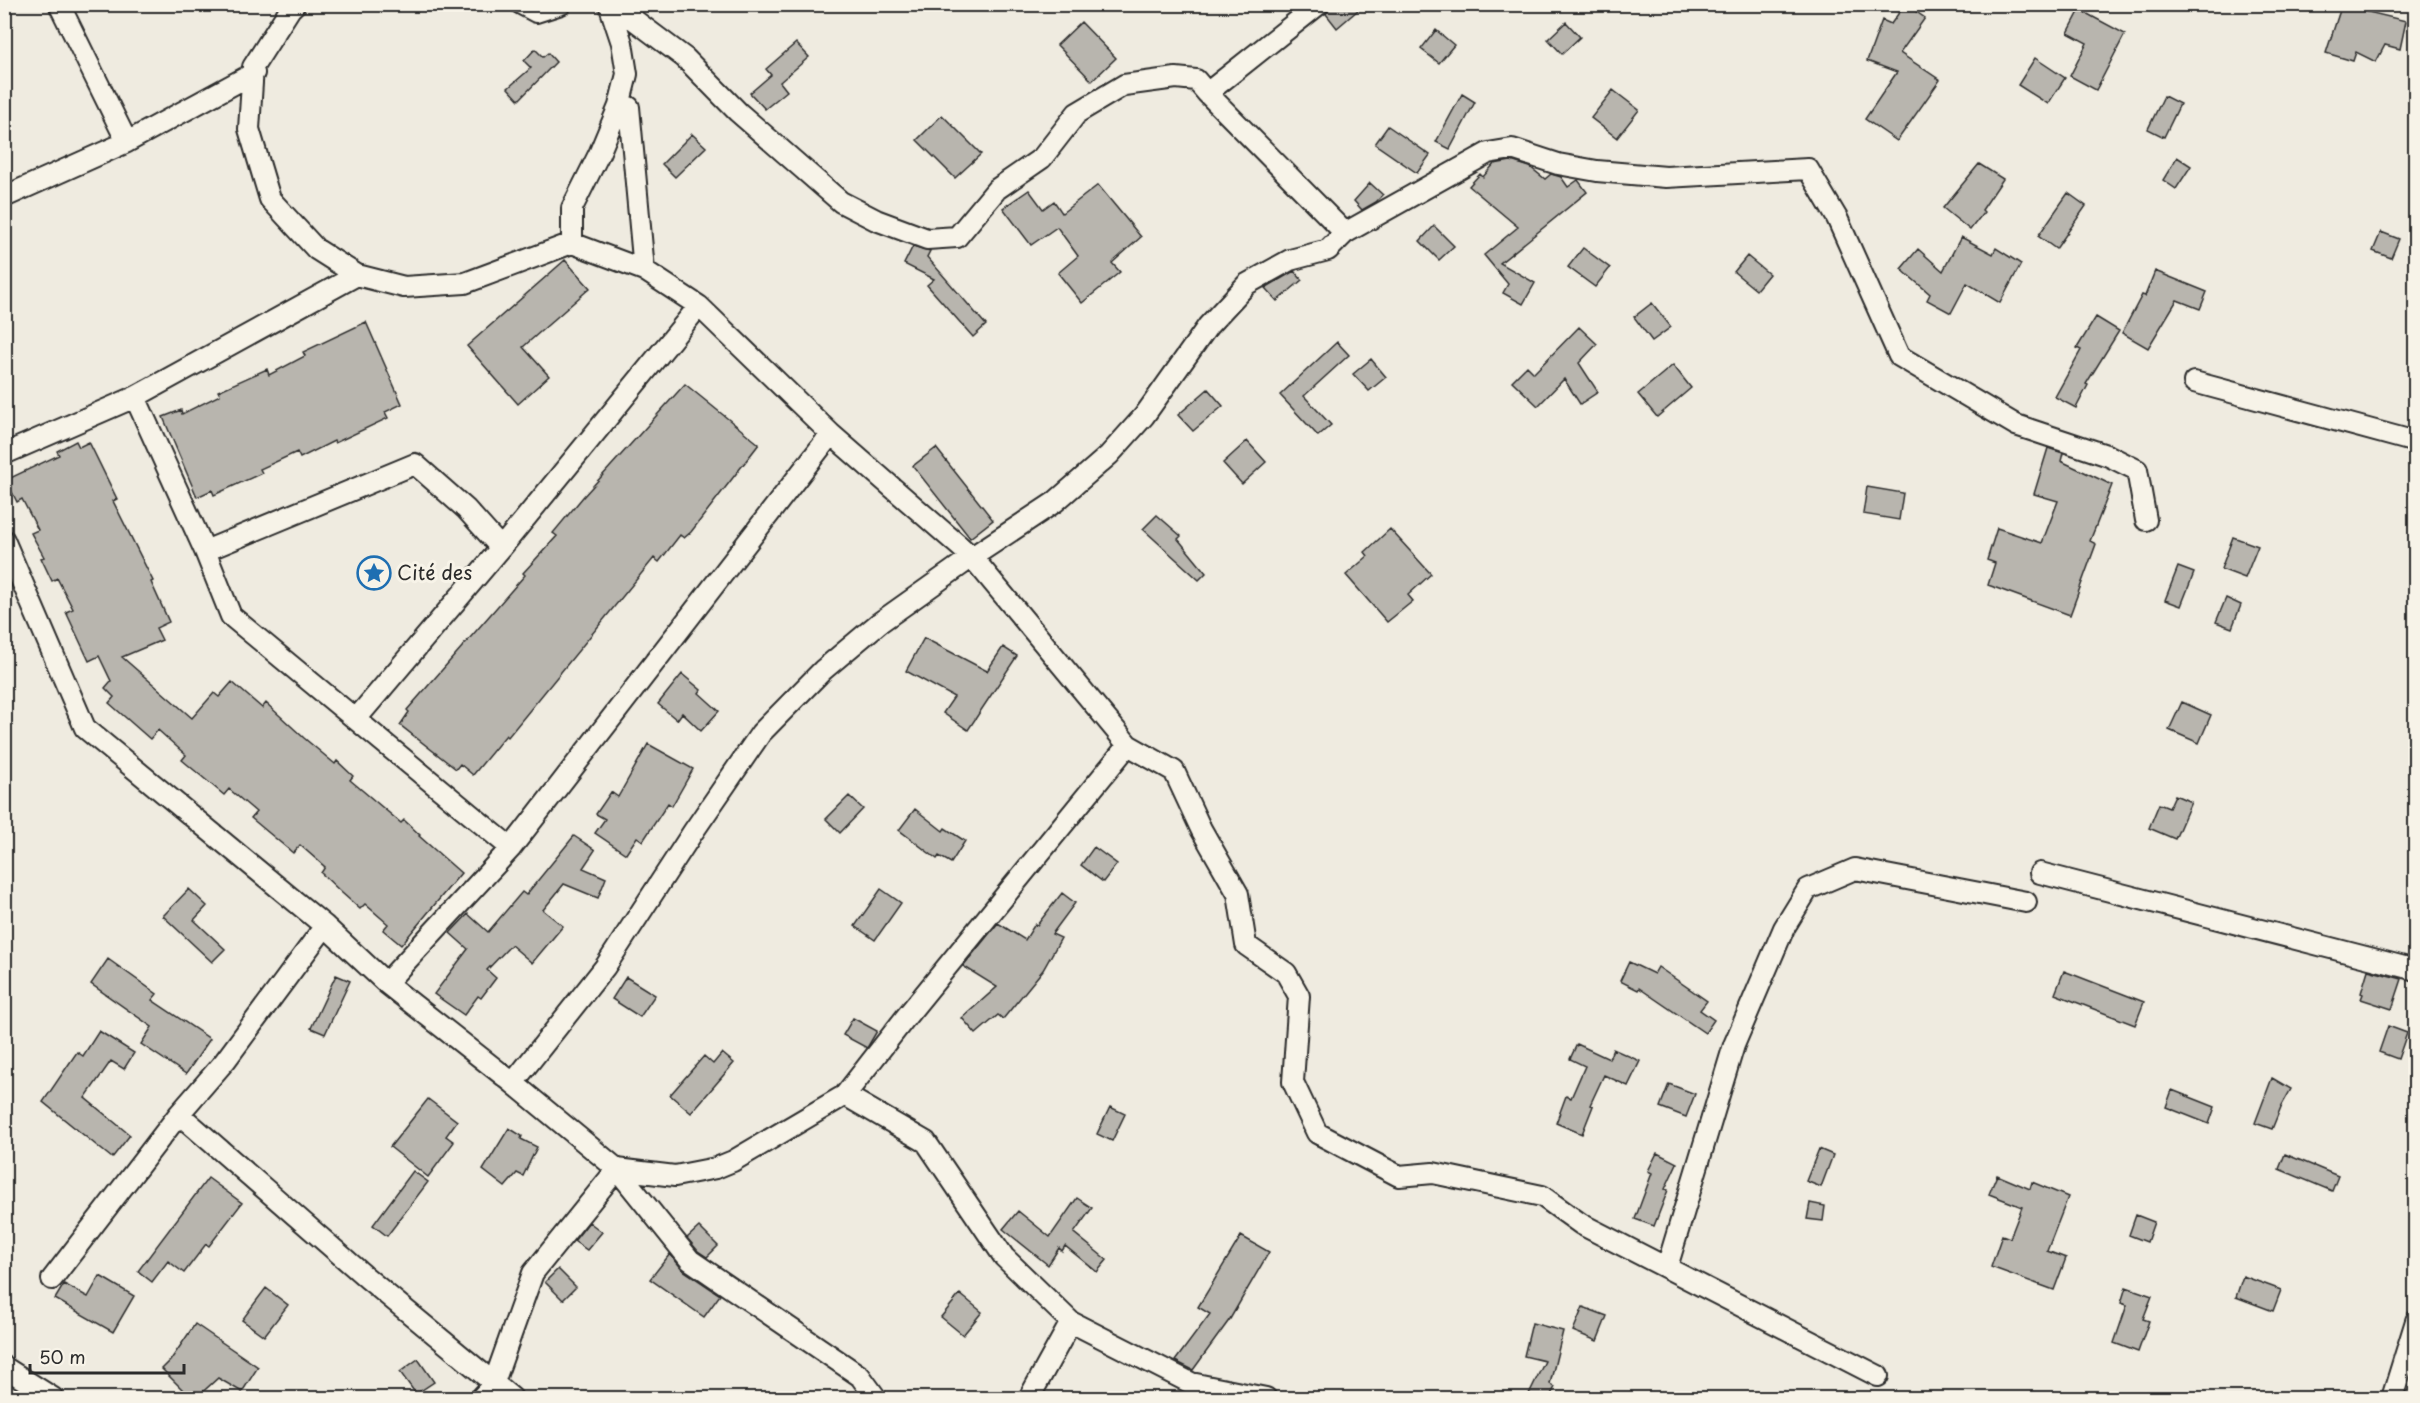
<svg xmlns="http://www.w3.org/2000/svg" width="2420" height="1403" viewBox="0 0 2420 1403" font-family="'Playpen Sans',sans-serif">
<rect width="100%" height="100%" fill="#efebe0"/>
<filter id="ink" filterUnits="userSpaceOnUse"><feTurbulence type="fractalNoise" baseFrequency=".0167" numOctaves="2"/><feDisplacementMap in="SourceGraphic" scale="12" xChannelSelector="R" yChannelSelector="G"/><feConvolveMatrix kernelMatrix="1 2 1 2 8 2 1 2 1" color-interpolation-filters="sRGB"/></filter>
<g filter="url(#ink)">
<path fill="#b8b5ae" stroke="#2b2b2b" stroke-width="1.5" d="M1331,4H1365L1337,28L1326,14Z
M1905,4L1925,18L1900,53L1940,80L1897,141L1865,119L1897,72L1867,61L1882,20L1891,24Z
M2342,4H2366L2364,11L2406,21L2400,49L2385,45L2376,62L2356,52L2353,61L2326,53Z
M2080,10L2125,34L2096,90L2070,76L2087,43L2068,33Z
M1081,22L1116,58L1092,81L1057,45Z
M1566,22L1580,37L1562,54L1548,39Z
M1436,30L1454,45L1439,63L1421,49Z
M796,43L809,57L780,82L787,91L765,109L750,93L771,75L766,69Z
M535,49L543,57L548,53L556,62L519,100L508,88L531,68L524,61Z
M2035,58L2065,78L2048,104L2018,85Z
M1613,90L1639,110L1617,138L1591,118Z
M1462,94L1475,102L1450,149L1436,142Z
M2164,96L2180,104L2164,137L2148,129Z
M942,115L981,154L955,178L917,140Z
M1388,126L1430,155L1417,173L1375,144Z
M692,134L706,147L675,177L662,164Z
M2177,157L2191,166L2176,189L2163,180Z
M1511,161L1530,167L1545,179L1551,174L1561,177L1568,187L1578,180L1587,192L1500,263L1535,283L1523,304L1503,293L1508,284L1484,255L1518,227L1469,186L1480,174L1483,177L1494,164Z
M1979,164L2003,179L1982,210L1984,212L1970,230L1943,208Z
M1370,183L1383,195L1376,202L1362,210L1354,201Z
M1098,185L1141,237L1112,263L1120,272L1082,303L1058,273L1078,256L1057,227L1031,245L1003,208L1029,190L1043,209L1054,201L1062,213Z
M2068,193L2086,206L2056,249L2038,236Z
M1434,226L1454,246L1439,260L1420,241Z
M2381,232L2399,239L2391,258L2373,251Z
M1961,237L1993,254L1996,248L2021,264L2000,303L1967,283L1951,313L1927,300L1930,294L1901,269L1918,249L1943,271Z
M913,246L930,251L927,257L986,325L973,337L927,285L934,279L904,264Z
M1583,248L1610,268L1595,287L1568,267Z
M1747,256L1769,274L1756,290L1734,272Z
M565,260L590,288L523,347L549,376L518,404L467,346Z
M1294,271L1302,280L1277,301L1265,288Z
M2155,271L2207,292L2200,309L2177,300L2148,348L2122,333L2142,295L2145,296Z
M1652,303L1671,327L1652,341L1634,317Z
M2096,317L2119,331L2086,384L2088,385L2076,408L2055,397L2081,350L2077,348Z
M366,322L402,404L385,412L388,418L335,443L334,441L300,458L297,452L260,469L262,473L214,495L212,490L197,497L163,417L181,410L182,414L220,395L218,391L267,369L269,375L305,356L303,352Z
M1579,327L1597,344L1579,363L1598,392L1580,404L1564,379L1538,406L1512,381L1527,366L1534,373Z
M1337,342L1349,355L1304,396L1331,425L1318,436L1280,395Z
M1371,359L1386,377L1369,391L1353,374Z
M1673,365L1691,388L1657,417L1638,394Z
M685,384L759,444L691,532L684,538L680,535L659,562L654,558L508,737L506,735L473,775L460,764L456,769L400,725L409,712L407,710L525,575L523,573L557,536L553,533L583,497Z
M1208,389L1223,406L1193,431L1178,415Z
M76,441L79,447L89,442L117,499L113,501L153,581L151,582L169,622L156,628L162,640L122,657L192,718L214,693L219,697L232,682L262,708L266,703L304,738L335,764L337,761L353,776L350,780L401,823L404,820L420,835L419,836L461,873L401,945L383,930L388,924L365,904L360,909L342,893L321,873L325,867L300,845L293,853L251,818L256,812L229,789L224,795L182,760L186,755L158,730L150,739L109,703L114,697L105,688L111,681L99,656L89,661L66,612L73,609L57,578L52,581L41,558L44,557L31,533L38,530L22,499L17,502L6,480L59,455L57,451Z
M1247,441L1266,462L1242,484L1223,463Z
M936,448L993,520L970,538L913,466Z
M2048,448L2063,453L2061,461L2112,485L2090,541L2096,544L2070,615L1988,585L1995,563L1987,560L1997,528L2042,543L2058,501L2034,494Z
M1867,487L1903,493L1899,520L1863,514Z
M1157,515L1181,536L1178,539L1206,573L1199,580L1143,529Z
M1390,529L1431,574L1408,595L1413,601L1387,622L1346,575L1368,556L1365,552Z
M2233,537L2258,546L2245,578L2221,569Z
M2178,567L2194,573L2181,606L2165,600Z
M2226,598L2241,605L2232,628L2216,622Z
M924,638L987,671L1003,647L1017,656L968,730L943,713L954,697L906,671Z
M682,674L701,690L699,693L719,711L701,731L682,713L677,720L658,704Z
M2182,702L2211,715L2199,743L2169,730Z
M648,744L693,769L672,806L668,803L643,841L637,837L626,854L595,833L605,819L596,814L611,792L618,797Z
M2175,795L2191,802L2175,839L2149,828L2159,804L2169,808Z
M849,796L863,809L840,833L826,819Z
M915,809L943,831L945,828L965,841L951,863L939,856L937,859L899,830Z
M574,836L595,850L583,868L606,878L598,898L564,884L543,910L563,926L532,963L511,945L487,970L496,978L481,998L478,996L464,1015L434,994L468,949L450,933L468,914L488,932L522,892L526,895Z
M1094,847L1117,864L1103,882L1081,865Z
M189,889L207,906L194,920L225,949L212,962L163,916Z
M881,889L901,903L875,940L855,926Z
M1062,893L1075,903L1052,934L1061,938L1043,970L1003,1019L998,1015L976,1034L962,1018L997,987L963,966L998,923L1025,940L1035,924L1037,925Z
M108,959L157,994L152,1000L210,1039L186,1074L141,1044L152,1027L91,984Z
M1629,962L1654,974L1658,967L1707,1001L1700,1010L1714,1020L1705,1033L1639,988L1638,990L1620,981Z
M2368,970L2402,979L2392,1009L2361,999L2363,994L2361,993Z
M2064,971L2144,1002L2135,1025L2055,994Z
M336,975L350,981L325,1034L311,1028Z
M626,977L655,995L640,1017L612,999Z
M853,1018L877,1031L867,1048L843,1035Z
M2388,1026L2407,1033L2398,1059L2379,1052Z
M99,1031L134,1053L124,1069L111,1061L85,1098L130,1135L112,1158L43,1102L77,1052L83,1056Z
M1577,1044L1609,1059L1613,1049L1640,1061L1628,1086L1604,1075L1590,1105L1593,1106L1582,1134L1556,1123L1566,1096L1571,1098L1585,1066L1570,1059Z
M722,1053L734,1063L691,1113L670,1095L704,1056L713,1064Z
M2272,1078L2291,1089L2281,1107L2272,1129L2255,1123Z
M1669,1084L1695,1094L1686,1117L1660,1107Z
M2172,1090L2215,1107L2209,1124L2166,1107Z
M428,1099L457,1121L446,1136L454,1142L428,1177L390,1147Z
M1110,1107L1125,1114L1112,1141L1097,1134Z
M509,1128L522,1136L521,1139L537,1147L523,1176L517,1173L505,1187L483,1170Z
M1819,1149L1833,1155L1821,1187L1806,1181Z
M1657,1153L1677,1163L1665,1189L1668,1190L1654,1226L1635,1219L1652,1173L1648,1171Z
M2285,1154L2338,1176L2332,1191L2279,1169Z
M413,1171L428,1182L387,1236L373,1225Z
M1997,1175L2030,1189L2032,1182L2068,1197L2047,1251L2066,1258L2054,1290L1991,1267L2002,1235L2010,1238L2022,1207L1989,1194Z
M208,1178L242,1203L209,1246L206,1244L184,1273L168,1261L152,1282L138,1271Z
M1077,1198L1092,1208L1074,1233L1107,1260L1097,1272L1065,1246L1062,1251L1059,1248L1048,1265L1003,1229L1018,1211L1050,1237Z
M1810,1203L1825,1206L1823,1221L1807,1219Z
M2136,1215L2154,1222L2147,1242L2129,1235Z
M589,1222L602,1232L587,1250L574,1241Z
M699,1227L718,1246L707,1257L698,1251L687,1238Z
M1241,1236L1269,1252L1230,1319L1193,1370L1175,1361L1210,1314L1198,1307Z
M670,1254L683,1270L720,1295L704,1317L650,1279Z
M558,1269L576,1287L563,1300L545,1282Z
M100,1276L134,1296L113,1332L55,1299L64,1284L88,1297Z
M2243,1276L2281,1290L2273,1311L2236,1297Z
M2126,1287L2152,1296L2143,1319L2149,1321L2138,1352L2114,1343L2127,1305L2121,1303Z
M266,1288L288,1305L264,1336L242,1320Z
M960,1294L982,1312L963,1335L941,1317Z
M1583,1307L1607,1316L1597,1341L1573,1331Z
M1532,1323L1563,1331L1550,1384L1555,1387L1549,1398H1527L1545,1361L1524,1356Z
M195,1324L258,1367L242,1392L218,1378L196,1398H191L162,1369L170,1361Z
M418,1359L434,1382L416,1394L400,1372Z"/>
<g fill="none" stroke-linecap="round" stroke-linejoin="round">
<defs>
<path id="minor" d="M59,4L127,142
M295,4L290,9L253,67L249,129L270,199L316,249L357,275L404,287L465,283L572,243V208L599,154L619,106L627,74L622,43L609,4
M521,4L536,12L561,4
M613,4L685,58L738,112L841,202L876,220L927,239L957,237L997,189L1042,158L1077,113L1124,85L1176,78L1196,80L1207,93L1319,4
M1207,93L1345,233
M619,106L629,107L644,270
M4,197L127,142L254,73
M572,243L644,270L699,306L831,434L972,557L1128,745L1174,771L1201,829L1238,894L1246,945L1286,973L1299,996L1293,1082L1317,1133L1399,1176L1433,1173L1542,1196L1581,1224L1878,1376
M2194,382L2416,442
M135,397L205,551L231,616L511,848
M4,454L135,397L357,275
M4,540L85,728L325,926L386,983L513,1083L617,1169L690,1260L860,1376L876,1398
M205,551L415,464L466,509L501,548
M356,719L501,548L699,306
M2040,873L2416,970
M386,983L511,848L831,434
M513,1083L605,967L693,832L761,733L823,670L879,623L972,557L1055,502L1109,455L1144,416L1208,326L1247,284L1290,260L1328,250L1345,233L1488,153L1512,149L1558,164L1597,171L1666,177L1808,169L1837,218L1899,356L2016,425L2109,456L2137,470L2146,520
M845,1095L926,1142L1004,1257L1071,1322L1191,1383L1266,1398
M179,1114L367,1278L512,1398
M617,1169L675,1176L716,1168L733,1161L845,1095L906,1017L1128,745
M1667,1267L1734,1045L1784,928L1808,889L1855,869L2026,902
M52,1279L179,1114L225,1061L325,926
M4,1367L53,1398
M481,1398L493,1385L533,1273L617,1169
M1029,1398L1071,1322
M2392,1398L2416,1321"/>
</defs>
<use href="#minor" stroke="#2b2b2b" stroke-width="24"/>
<use href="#minor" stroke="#f7f3e8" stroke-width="20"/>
</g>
</g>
<defs>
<symbol id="sight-ring" viewBox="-11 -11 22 22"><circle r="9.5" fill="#f7f3e8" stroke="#1f6fb2" stroke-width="1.5"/><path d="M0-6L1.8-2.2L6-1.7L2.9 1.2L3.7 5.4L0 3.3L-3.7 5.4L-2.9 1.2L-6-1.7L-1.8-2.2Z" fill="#1f6fb2"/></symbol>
</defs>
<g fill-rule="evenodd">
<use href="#sight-ring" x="355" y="554" width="38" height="38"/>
</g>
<g text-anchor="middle" stroke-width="6" stroke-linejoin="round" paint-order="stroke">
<g font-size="20" fill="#2b2b2b" stroke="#f7f3e8" text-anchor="start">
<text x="397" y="580">Cité des</text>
</g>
</g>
<rect width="2420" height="1403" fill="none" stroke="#f7f3e8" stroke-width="24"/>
<rect x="12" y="12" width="2396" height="1379" fill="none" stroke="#2b2b2b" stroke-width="2" filter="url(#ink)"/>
<path d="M30 1364v9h154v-9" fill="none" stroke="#2b2b2b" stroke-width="3"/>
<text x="39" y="1364" font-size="18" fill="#2b2b2b" stroke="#f7f3e8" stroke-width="4.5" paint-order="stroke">50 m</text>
</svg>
